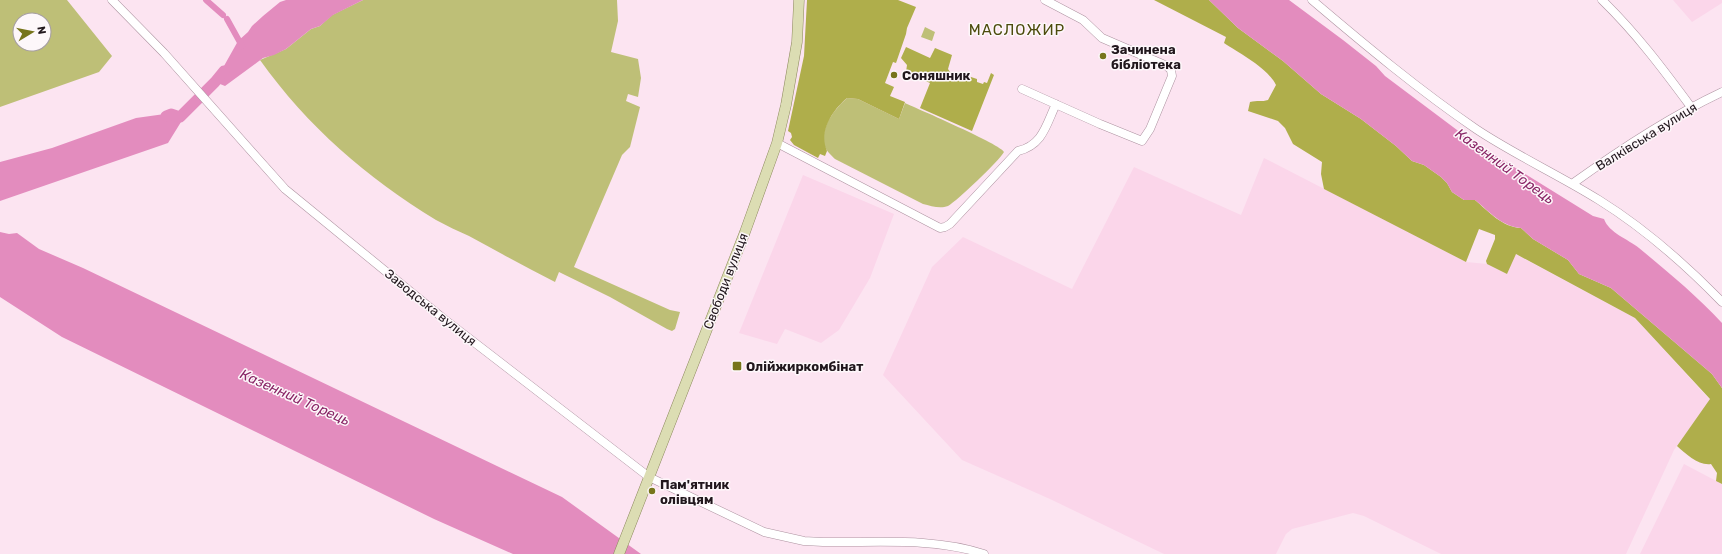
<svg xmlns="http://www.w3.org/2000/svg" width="1722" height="554" viewBox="0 0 1722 554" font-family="Rubik,sans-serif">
<rect width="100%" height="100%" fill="#fce4f1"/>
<path fill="#fbd6ea" d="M1673,0H1722V3L1692,22Z
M1264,158L1466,262L1487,264L1507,274L1515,254L1635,318L1710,400L1674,450L1626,554H1441L1364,516L1353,513L1292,529L1286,534L1276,554H1164L1050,499L962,460L883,375L932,267L963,237L1072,289L1134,167L1241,215Z
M803,175L894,214L870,278L839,330L821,343L785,329L777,344L739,333Z
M1684,464L1722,484V554H1640Z"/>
<path fill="#bebf77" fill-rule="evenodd" d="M0,0H67L112,56L99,72L0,107ZM20,20H44V44H20Z
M363,0H617L618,21L611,52L638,59L641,78L638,97L628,94L626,101L640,107L630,147L622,155L574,267L670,310L680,312L675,329L672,331L667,329L610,297L559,272L555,282C526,267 498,252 469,236C458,231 447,226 436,220C367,178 307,126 260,60L286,49L311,29L320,26L332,15Z
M925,27L935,32L932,41L921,37Z
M847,98L858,99L899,119L905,103C918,109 1002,145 1004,152C999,161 957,201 948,206C940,209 931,206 923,204L835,159C831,155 825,150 824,144C821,126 835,109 847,98Z"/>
<path fill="#afae4b" d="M807,0H898L916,7L907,28L906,34L896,63L893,62L885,83L894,87L890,96L905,102L899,119L858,99L847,98C833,110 818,131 827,151L825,156L820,154L818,158L794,145L790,140L792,137L791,133L788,131L804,56Z
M1154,0H1209L1238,28L1283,61L1321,94L1361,119L1396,146L1412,161L1424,165L1441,177L1447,183L1452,192L1464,200H1475C1489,212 1502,227 1521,228L1533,239L1568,260L1579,274L1611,288L1712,374L1722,388V484L1716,481L1717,473L1711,464C1699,466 1686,454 1677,446L1710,399L1635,318L1516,254L1507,274L1487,264L1486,261L1495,239V235L1479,229L1466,262L1324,189L1321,174L1322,162L1293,144L1285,128L1278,121L1248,111L1250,102C1257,100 1262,102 1268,100L1276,85C1268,68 1239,53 1224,43L1226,37Z
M906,47L930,58L935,48L952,55L948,69L950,72L959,75V73L970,79L971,77L977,79V82L983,84L984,82L987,83L991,73L994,75L972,131L920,108L930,83L906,72L907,65L901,58Z"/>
<path fill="#e38cbe" d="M286,0H363L333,15L320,26L311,29L286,49L274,55L263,58L225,86L215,82L238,41L248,32L252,26L263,16L280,2Z
M1209,0H1289L1343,40L1376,66L1385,76L1469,139L1593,216L1604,219C1609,233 1628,239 1639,248C1668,272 1696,295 1722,323V388L1712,374L1611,288L1579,274L1568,260L1533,239L1521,228C1501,226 1490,212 1475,200H1464L1452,192L1447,183L1441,177L1424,165L1412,161L1396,146L1361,119L1321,94L1283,61L1238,28Z
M179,112L181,122L168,143L0,201V162L52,148L136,118Z
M0,232L9,234L17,233L39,249L83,268L562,497L641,554H513L434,519L62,337L0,297Z"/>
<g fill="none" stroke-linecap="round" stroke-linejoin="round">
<path stroke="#e38cbe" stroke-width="6" d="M206,0L223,15
M227,19L242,46"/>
<path stroke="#e38cbe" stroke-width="11" d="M166,116L171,114L180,117L215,82L224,71"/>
<defs>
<path id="minor" d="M112,0L164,53L285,189L444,319L649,477L764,532L804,541L823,542C876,543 933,537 984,554
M1312,0C1365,45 1419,90 1476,129C1515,155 1559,175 1599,200C1644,228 1685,264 1722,302
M1602,0C1636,33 1663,69 1691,107
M1022,89L1100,124L1142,141L1150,129L1172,76L1171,70L1167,66L1102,38L1083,20L1045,0
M777,143L940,228L945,227L950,224L1018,151C1043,145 1046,125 1056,104
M1572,184C1619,150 1669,117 1722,92"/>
<path id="major" d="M619,554L745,232L777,143L786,105L797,42L799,0"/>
</defs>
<use href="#minor" stroke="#ad92a0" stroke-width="9"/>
<use href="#major" stroke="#8c895d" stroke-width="11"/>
<use href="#minor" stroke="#fff" stroke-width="8"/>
<use href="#major" stroke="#dcddb3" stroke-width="10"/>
</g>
<g fill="#77751b" stroke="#fdf7fa" stroke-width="1.5">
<circle cx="1103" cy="56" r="4"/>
<circle cx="894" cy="75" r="4"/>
<rect x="732" y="361" width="10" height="10" rx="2"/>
<circle cx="652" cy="491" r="4"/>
</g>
<g text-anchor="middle" stroke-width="3" stroke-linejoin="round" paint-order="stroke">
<g font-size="13" font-weight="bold" fill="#21171d" stroke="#fdf7fa" text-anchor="start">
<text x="1111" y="54">Зачинена<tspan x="1111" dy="15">бібліотека</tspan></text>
<text x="902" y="80">Соняшник</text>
<text x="746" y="371">Олійжиркомбiнат</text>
<text x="660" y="489">Пам'ятник<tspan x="660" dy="15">олівцям</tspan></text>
</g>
<g font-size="13" fill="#21171d" stroke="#fdf7fa">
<text transform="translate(1646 136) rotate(-32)" y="5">Валківська вулиця</text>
<text transform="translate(725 281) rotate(-69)" y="5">Свободи вулиця</text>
<text transform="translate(431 307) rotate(39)" y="5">Заводська вулиця</text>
</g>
<g font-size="14" font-style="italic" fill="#892566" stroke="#fdf7fa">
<text transform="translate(1505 166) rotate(36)" y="5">Казенний Торець</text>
<text transform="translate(295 397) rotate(24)" y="5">Казенний Торець</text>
</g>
<g font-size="15" letter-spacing="1" fill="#4c4b0c" stroke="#fdf7fa">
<text x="1017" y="35">МАСЛОЖИР</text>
</g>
</g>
<g transform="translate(32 32) rotate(80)"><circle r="19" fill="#fdf7fa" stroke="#a59da2"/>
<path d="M0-3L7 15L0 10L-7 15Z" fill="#77751b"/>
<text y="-6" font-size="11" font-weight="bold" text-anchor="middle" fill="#21171d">N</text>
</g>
</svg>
